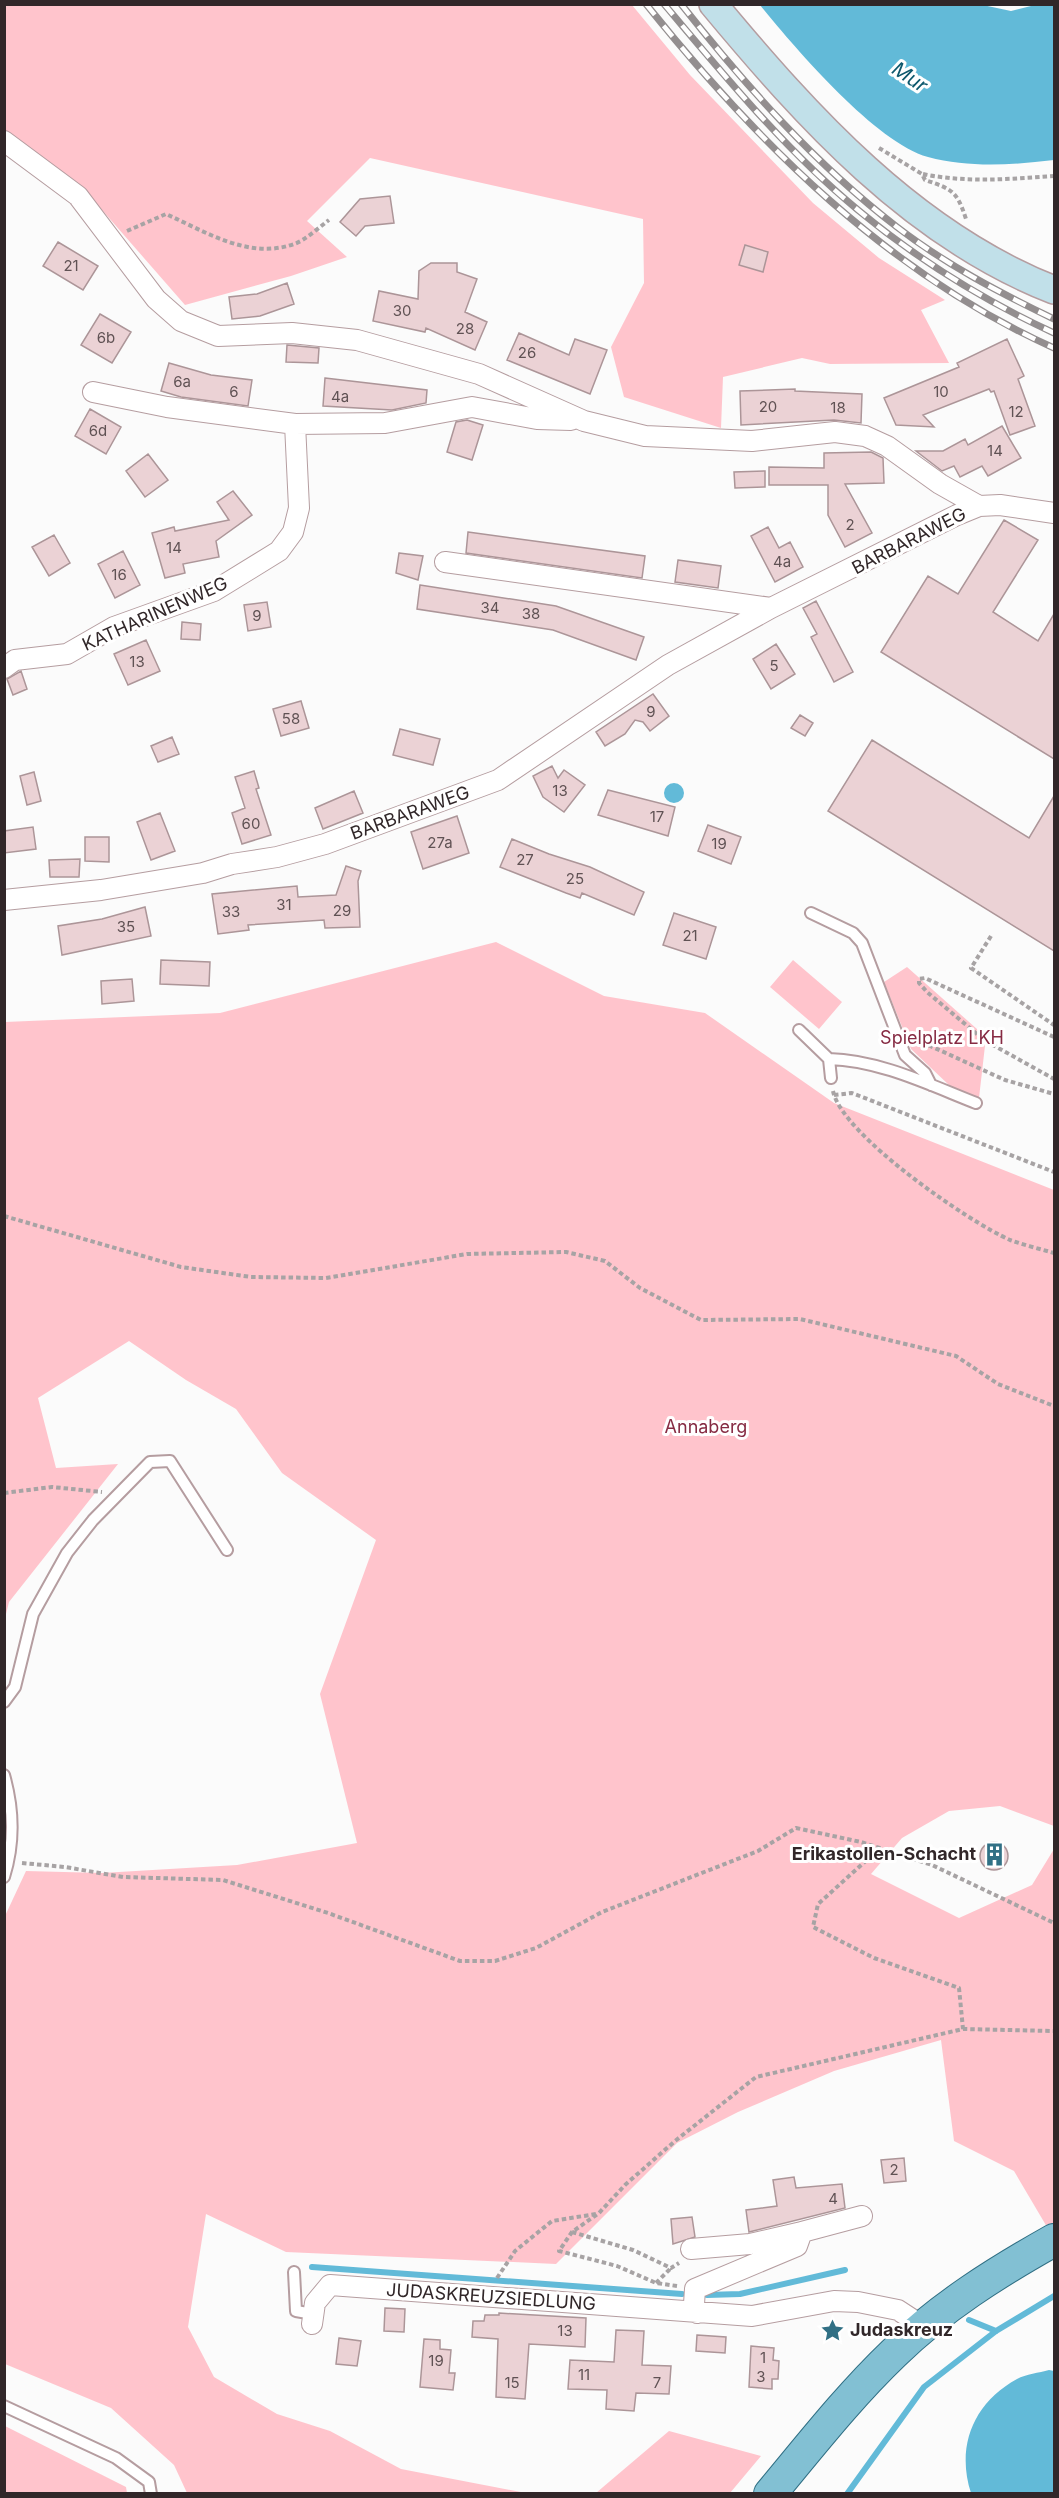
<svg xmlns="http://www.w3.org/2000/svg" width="1059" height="2498" viewBox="0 0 1059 2498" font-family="Inter,sans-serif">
<rect width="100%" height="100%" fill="#fbfbfb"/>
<path fill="#ffc4cc" d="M4,5H632L690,75L813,203L879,258L945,300L921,310L949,363L830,364L802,358L723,377L721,428L624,397L611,347L644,283L643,219L370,158L307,221L347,257L291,276L185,305L82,187L5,131Z
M496,942L604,996L705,1013L834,1103L1054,1190V1826L1000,1806L949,1811L902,1838L871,1874L959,1918L1032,1885L1054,1849V2224L1047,2227L1014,2171L954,2141L941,2040L834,2071L738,2112L677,2143L556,2264L286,2252L206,2214L188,2327L214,2377L277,2414L330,2431L401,2469L526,2493H187L174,2465L111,2408L5,2364V1916L26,1871L102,1873L237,1865L357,1843L320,1694L376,1540L282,1473L236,1409L186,1380L129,1341L38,1398L56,1468L118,1464L9,1602L5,1618V1022L220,1013Z
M793,960L842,1002L819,1029L770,987Z
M907,967L986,1037L979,1098L950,1086L911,1049L884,982Z
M5,2426L126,2487L127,2493H5Z
M669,2431L761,2456L730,2493H596Z"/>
<path fill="#62bad8" d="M978,4L1011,11L1035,5H1054V160C1012,165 969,168 928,157C875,142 795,48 760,5Z
M664 793a10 10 0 1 1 20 0a10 10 0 1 1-20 0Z
M1049,2370L1054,2371V2493H971C956,2447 973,2403 1017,2379C1026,2374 1039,2373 1049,2370Z"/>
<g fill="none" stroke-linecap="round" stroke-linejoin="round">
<path stroke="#62bad8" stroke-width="6" d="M312,2267L682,2294
M707,2295L740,2294L845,2270
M969,2320L996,2331
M847,2494L924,2387L996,2331L1054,2296"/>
</g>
<path fill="#ebd2d5" stroke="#ac9598" stroke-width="1.5" d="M390,196L394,223L365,226L356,236L340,222L360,199Z
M58,242L98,266L83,290L43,266Z
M745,245L768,252L763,272L739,265Z
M431,263H457V272L477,279L465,312L487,322L475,350L426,328L425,332L373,321L379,291L418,299L419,271Z
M287,283L294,304L260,316L232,319L229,297L257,294Z
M100,314L131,332L112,363L81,345Z
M519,333L569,355L575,339L607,350L590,394L507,360Z
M1007,339L1024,376L1018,379L1035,426L1010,435L994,391L991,392L989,389L923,415L934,427L896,425L884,398L959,367L957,363Z
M287,345L319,348L318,363L286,362Z
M169,363L211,375L252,380L248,406L181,397L161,391Z
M325,378L427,390L426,403L392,410L323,406Z
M795,389V391L862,394L861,423L834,420L741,425L740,391Z
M90,409L121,427L106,454L75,436Z
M467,420L483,425L472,460L447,452L456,422Z
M1002,426L1021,458L988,476L982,466L960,477L954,466L942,471L916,451H943L965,439L968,445Z
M871,452L883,458L884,483L845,484L872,533L845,547L828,515V485H769V467L824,468V453Z
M148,454L168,480L145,497L126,471Z
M765,471V487L735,488L734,472Z
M233,491L252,515L216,541L219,557L183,564L185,573L165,578L152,533L174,527L175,531L229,520L217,502Z
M1004,520L1038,540L993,612L1038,641L1054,614V759L881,652L928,576L958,594Z
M768,527L779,548L790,542L803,567L775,582L751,536Z
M468,532L645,556L642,578L466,553Z
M54,535L70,563L49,576L32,547Z
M123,551L140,585L115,598L98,564Z
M399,553L423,556L418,580L396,573Z
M678,560L721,566L718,588L675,582Z
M420,585L556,606L644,637L636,660L553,630L417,609Z
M816,601L853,672L834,682L811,637L817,634L803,608Z
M267,602L271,627L248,631L244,605Z
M182,622L201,624L200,640L181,639Z
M146,640L160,671L128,685L114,654Z
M776,644L795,674L771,689L753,659Z
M21,671L27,689L13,695L7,679Z
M653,694L669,716L650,731L643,722L635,720L625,734L605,746L596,732Z
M301,701L309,728L281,736L273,709Z
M800,715L813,723L805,736L791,728Z
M400,729L440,739L433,765L393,755Z
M172,737L179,754L158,762L151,746Z
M872,740L1029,838L1054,796V951L828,811Z
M552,766L558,778L564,770L585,785L564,812L543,797L533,776Z
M254,771L259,788L256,789L271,835L242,844L232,813L245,808L235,777Z
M34,772L41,801L27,805L20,776Z
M608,790L675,807L668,836L598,815Z
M354,791L363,813L323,829L315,808Z
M160,813L175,851L151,860L137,822Z
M457,816L469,853L423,869L411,832Z
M708,825L741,837L731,864L698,851Z
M33,827L36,849L4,853V831Z
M85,837H109V862L85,861Z
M512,839L549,854L590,867L644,892L634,915L582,893L580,898L566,893L500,867Z
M80,859L79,877H50L49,860Z
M346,866L361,871L358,881L360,927L325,928L324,920L248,925L249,930L218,934L212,894L297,886L298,897L336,895Z
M145,907L151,936L62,955L58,926L102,919Z
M674,913L716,927L706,959L663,945Z
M161,960L210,962L209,986L160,984Z
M132,979L134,1001L102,1004L101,981Z
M980 1856a14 14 0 1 1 28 0a14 14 0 1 1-28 0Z
M904,2158L906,2181L884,2183L881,2160Z
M794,2177L796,2188L842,2184L845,2208L749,2232L746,2210L777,2206L773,2180Z
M692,2217L695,2237L673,2244L671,2219Z
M385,2308L405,2309L404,2332L384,2331Z
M499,2313L586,2318L585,2347L529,2344L525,2399L496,2397L498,2339L472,2337L473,2321H484L485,2315H499Z
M616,2330L644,2331L642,2365L671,2366L669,2394L636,2393L634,2411L606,2409L607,2390L568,2389L570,2360L614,2362Z
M697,2335L726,2337L725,2353L696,2351Z
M339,2338L361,2341L357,2366L336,2364Z
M424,2339L440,2340V2349L451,2350L449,2373H455L453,2390L420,2387Z
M751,2346L774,2348L773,2360L779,2361L778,2379H772V2389L749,2387Z"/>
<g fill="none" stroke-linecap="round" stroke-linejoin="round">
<defs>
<path id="lane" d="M811,913L853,933L862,943L905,1055L925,1073L931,1085
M799,1030L829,1059L831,1078
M829,1059C879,1060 930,1085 976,1103
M4,1702L15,1687L33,1614L67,1553L93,1520L150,1462L170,1461L227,1550
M4,1775C14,1810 15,1842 4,1877
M294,2272L296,2311L313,2314
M4,2406L116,2458L149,2482L151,2494"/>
<path id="street" d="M4,141L78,196L156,299L181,321L218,336L292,333L357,340L479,374L584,421L645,436L752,441L835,432L865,436L887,446L940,484L979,506
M93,392L167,407L295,424L385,423L472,407L537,419L571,420
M445,562L771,608
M4,668L15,660L67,654L114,627L214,591L279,551L293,532L299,508L295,424
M4,900L101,890L203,873L232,864L277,857L325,844L498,780L668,665L771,608L957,515L979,506L1000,505L1054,513
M691,2249L750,2244L802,2232
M697,2313L694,2304L695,2289L797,2246L802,2232L862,2216
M312,2324L315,2303L330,2285L752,2316L834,2301L858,2302L898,2310L924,2327"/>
<path id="secondary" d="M713,4C807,117 913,235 1054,290"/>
<path id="primary" d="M770,2494C810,2446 849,2396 894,2353C941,2307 997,2272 1054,2240"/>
</defs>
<use href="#lane" stroke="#b59da0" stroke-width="14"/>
<use href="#street" stroke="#b59da0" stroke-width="22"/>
<use href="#secondary" stroke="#b59da0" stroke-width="30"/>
<use href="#primary" stroke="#306f84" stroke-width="34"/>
<path stroke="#a7a3a4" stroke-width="4" stroke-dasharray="4.5 3" stroke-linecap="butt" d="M879,148L922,174L925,180C952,189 957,191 966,219
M923,174C966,183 1010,179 1054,176
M127,231L166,214C206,232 249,260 294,244C306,240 318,228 329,220
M991,936L971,968L1054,1025
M1054,1037L925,978L919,979V983L927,992L984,1040L1054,1079
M915,1039L1005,1080L1054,1094
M833,1091C842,1135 969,1222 1010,1240C1024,1245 1040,1249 1054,1253
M834,1095L852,1093L1054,1172
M4,1216L181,1267L251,1277L326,1278L467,1254L566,1252L605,1261L640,1288L701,1320L800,1319L956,1356L998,1384L1054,1406
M4,1493L52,1487L102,1492
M878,1850L818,1904L813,1927L874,1958L959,1988L963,2029
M22,1863L65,1867L123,1877L223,1880L328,1913L460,1961H495L536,1948L602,1912L758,1851L796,1828L861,1842L932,1865L1054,1923
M572,2232L633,2250L671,2268L679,2263
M497,2278L515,2251L552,2221L596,2214
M656,2283L671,2268
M677,2286L656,2283L617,2266L559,2251L572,2232L599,2213L625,2185L675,2141L756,2077L963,2029L1054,2031"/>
<use href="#lane" stroke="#fff" stroke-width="10"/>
<use href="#street" stroke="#fff" stroke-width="20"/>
<use href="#secondary" stroke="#c1e0e9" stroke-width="27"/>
<use href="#primary" stroke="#82c0d3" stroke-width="32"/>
<defs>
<path id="rail" d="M646,4C758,144 889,274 1054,348
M664,4C725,76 785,150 858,210C917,259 985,301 1054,333
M681,4C745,85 815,164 897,227C945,264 1000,293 1054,319"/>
</defs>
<use href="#rail" stroke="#938e8f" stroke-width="7"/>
<use href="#rail" stroke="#fff" stroke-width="4.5" stroke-dasharray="14" stroke-linecap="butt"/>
</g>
<defs>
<symbol id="building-bare" viewBox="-9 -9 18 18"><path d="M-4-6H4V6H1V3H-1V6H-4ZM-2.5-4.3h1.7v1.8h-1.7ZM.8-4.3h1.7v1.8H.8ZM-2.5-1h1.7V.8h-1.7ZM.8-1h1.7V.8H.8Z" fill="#317085" stroke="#fff" stroke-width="2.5" paint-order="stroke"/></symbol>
<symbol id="sight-bare" viewBox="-9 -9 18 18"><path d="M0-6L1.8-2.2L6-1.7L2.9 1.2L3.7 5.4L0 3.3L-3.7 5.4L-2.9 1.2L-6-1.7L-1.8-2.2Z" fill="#317085" stroke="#fff" stroke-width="2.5" paint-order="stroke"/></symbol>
</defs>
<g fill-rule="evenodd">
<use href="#building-bare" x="978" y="1838" width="33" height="33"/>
<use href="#sight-bare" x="816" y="2314" width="33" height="33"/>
</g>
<g text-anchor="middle" stroke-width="6" stroke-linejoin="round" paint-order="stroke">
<g font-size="15" fill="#605254">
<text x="71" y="271">21</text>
<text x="402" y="316">30</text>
<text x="465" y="334">28</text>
<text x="106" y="343">6b</text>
<text x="527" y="358">26</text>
<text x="182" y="387">6a</text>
<text x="234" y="397">6</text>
<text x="941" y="397">10</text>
<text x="340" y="402">4a</text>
<text x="768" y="412">20</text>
<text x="838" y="413">18</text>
<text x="1016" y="417">12</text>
<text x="98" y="436">6d</text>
<text x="995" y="456">14</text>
<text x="850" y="530">2</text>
<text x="174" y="553">14</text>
<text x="782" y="567">4a</text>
<text x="119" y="580">16</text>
<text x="490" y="613">34</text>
<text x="531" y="619">38</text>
<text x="257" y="621">9</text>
<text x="137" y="667">13</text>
<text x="774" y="671">5</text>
<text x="651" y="717">9</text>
<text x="291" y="724">58</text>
<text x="560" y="796">13</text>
<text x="657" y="822">17</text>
<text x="251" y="829">60</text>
<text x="440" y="848">27a</text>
<text x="719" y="849">19</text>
<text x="525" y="865">27</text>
<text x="575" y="884">25</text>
<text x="284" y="910">31</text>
<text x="342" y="916">29</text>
<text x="231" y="917">33</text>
<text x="126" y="932">35</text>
<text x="690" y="941">21</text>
<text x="894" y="2175">2</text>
<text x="833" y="2204">4</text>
<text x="565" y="2336">13</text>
<text x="763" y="2363">1</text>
<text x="436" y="2366">19</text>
<text x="584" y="2380">11</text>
<text x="761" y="2382">3</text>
<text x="512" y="2388">15</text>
<text x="657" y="2388">7</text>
</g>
<g font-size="18" fill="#312729" stroke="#fff">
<text transform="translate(909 541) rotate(-27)" y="6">BARBARAWEG</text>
<text transform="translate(155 614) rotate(-24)" y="6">KATHARINENWEG</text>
<text transform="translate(410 813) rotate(-20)" y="6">BARBARAWEG</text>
<text transform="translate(491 2297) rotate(4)" y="6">JUDASKREUZSIEDLUNG</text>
</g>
<g font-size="18" fill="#862b43" stroke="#fff">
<text x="942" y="1044">Spielplatz LKH</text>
<text x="706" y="1433">Annaberg</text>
</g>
<g font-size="18" font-weight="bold" fill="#312729" stroke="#fff" text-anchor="end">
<text x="976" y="1860">Erikastollen-Schacht</text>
<text x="850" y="2336" text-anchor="start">Judaskreuz</text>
</g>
<g font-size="20" font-style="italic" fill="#0d586d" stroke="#fff">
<text transform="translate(910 77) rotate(34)" y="7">Mur</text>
</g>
</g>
<rect width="1059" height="2498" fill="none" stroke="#312729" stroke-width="12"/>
</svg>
